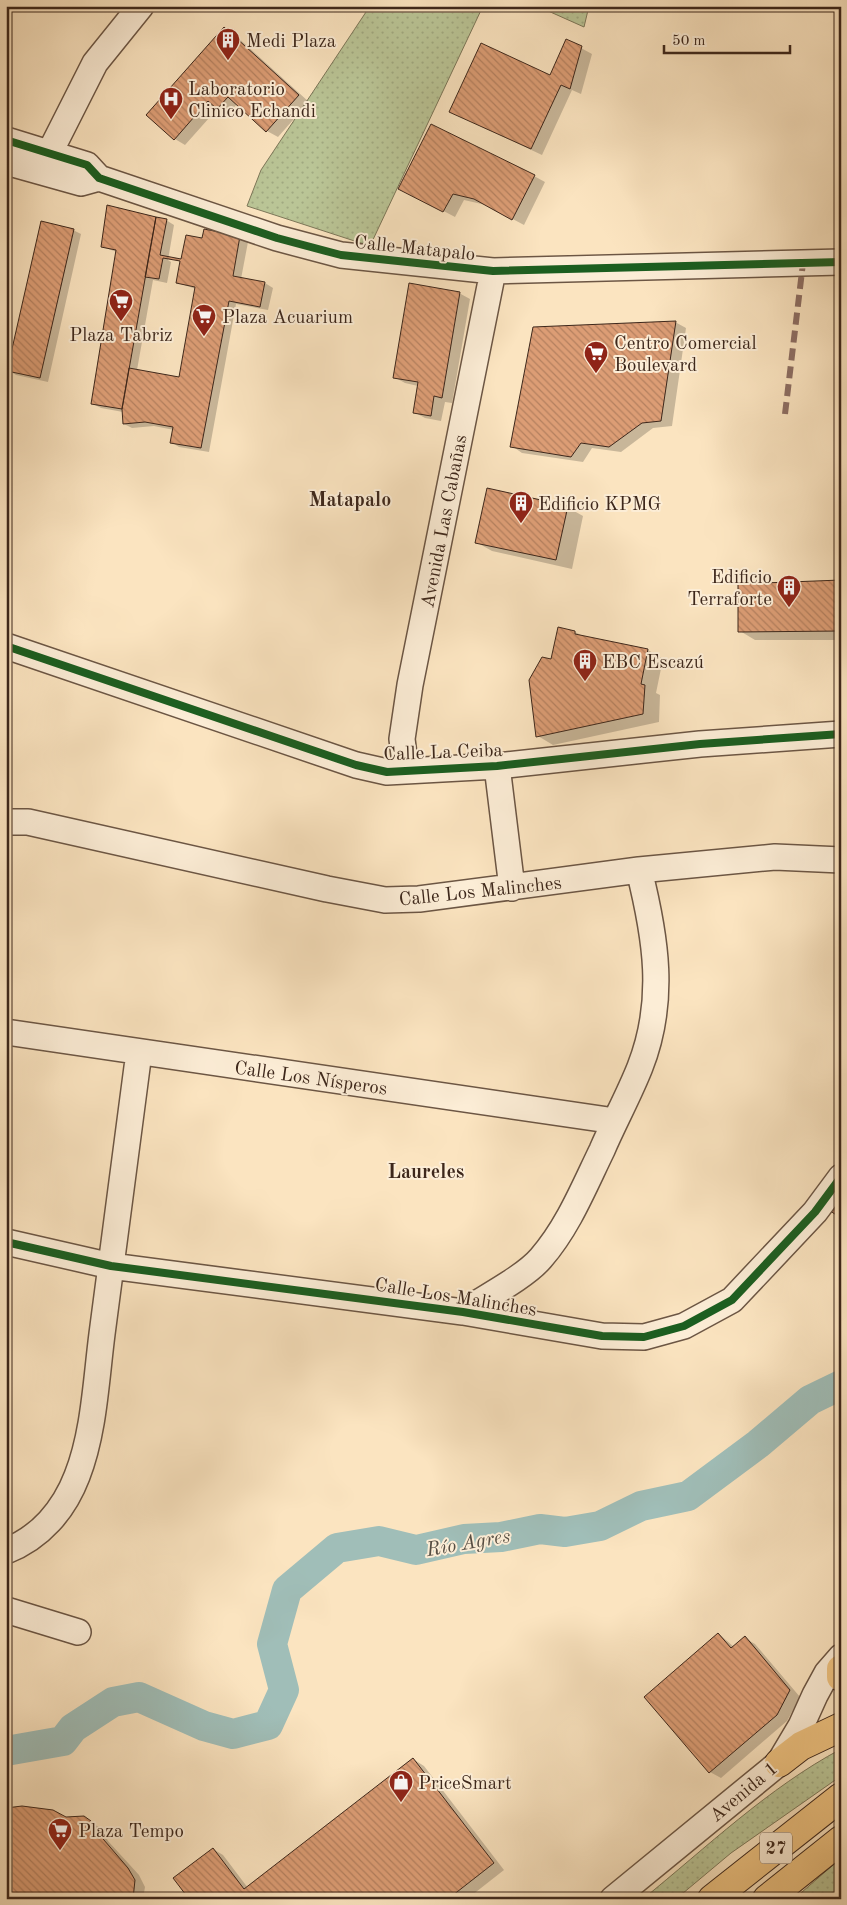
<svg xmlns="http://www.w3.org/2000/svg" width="847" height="1905" viewBox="0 0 847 1905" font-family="'Old Standard TT',serif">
<defs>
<pattern id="grass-dots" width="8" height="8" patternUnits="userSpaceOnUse" patternTransform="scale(1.25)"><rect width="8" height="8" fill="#bac596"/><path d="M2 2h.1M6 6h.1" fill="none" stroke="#a1a981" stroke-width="1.8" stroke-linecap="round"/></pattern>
<pattern id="building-back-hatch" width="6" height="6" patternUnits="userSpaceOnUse" patternTransform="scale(1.25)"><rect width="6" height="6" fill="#dc9d75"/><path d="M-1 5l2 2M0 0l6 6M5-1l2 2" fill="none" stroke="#b4805f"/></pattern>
</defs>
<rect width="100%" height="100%" fill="#fbe4c0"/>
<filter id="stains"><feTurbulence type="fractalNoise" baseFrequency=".004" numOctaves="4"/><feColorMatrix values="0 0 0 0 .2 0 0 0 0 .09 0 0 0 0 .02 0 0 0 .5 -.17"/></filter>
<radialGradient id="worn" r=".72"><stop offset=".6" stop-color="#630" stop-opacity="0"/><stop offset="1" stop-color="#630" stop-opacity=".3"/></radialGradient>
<path fill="url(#grass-dots)" stroke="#7c7658" d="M370,6H483L370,246L247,206L261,170Z
M537,6H589L584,27Z
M841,1749V1776L731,1853L676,1899H643C707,1847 768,1788 841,1749Z
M841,1858V1899H794Z"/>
<path fill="#0003" d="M224,29L235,35L309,102L278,137L267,131L237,104L228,114L218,108L185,145L175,139Z
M581,48L592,54L581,94L572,90L542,155L461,117L551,77Z
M534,176L545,182L524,225L486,205L464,200L455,217L411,194Z
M166,220L174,225L168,260L171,262L167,283L153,280L137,370L180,378L196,289L178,283L182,262L174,259L182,260L203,240L240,237L248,242L241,279L265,283L273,288L268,310L236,304L209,452L179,447L171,442L174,430L154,426L132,428L124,424L123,412L101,408L93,404L117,252L102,247Z
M73,230L81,234L48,382L16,375L8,370Z
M459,293L470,299L452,403L445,402L441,421L425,418L414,412L418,386L405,383L394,377Z
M675,322L686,328L672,426L653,428L621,452L592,448L583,462L522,453L512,446Z
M567,507L583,516L572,569L492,551L476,542Z
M841,582V640H755L740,631Z
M559,628L575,632L585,637L648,650L663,659L656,693L660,695L659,722L553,745L538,736Z
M719,1634L734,1647L745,1638L755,1644L800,1697L787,1721L721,1778L710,1772Z
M413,1759L424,1766L504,1870L467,1899H191L213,1849L223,1855L248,1888Z
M84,1818L102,1829L108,1841L139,1875L145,1887L143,1899H6L66,1819Z"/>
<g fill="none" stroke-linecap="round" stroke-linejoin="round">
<path stroke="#a0beb8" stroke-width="30" d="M6,1751L63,1741L73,1728L113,1702L139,1697L204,1726L233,1734L268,1725L284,1690L272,1644L287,1590L337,1548L379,1541L416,1550L464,1539L501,1537L540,1529L565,1532L600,1526L641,1506L688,1496L758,1444L810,1400L841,1385"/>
</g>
<path fill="url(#building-back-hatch)" stroke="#3d271b" d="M224,27L299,95L266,132L228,97L217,109L208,101L174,140L146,115Z
M566,39L582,46L570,89L561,85L531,149L449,112L481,43L550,75Z
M431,124L535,175L512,220L474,199L453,194L443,212L398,189Z
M107,205L156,217L122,409L91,404L116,250L101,247Z
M156,217L167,219L160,255L181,259L186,235L202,238L204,229L240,236L233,276L265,282L260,307L229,301L201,448L170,443L173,427L145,422L123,424L122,409L129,368L179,377L195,287L176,283L180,261L163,258L159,279L145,277Z
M41,221L74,229L40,378L7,371Z
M409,283L460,292L442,398L434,396L431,416L413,413L418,382L393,378Z
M676,321L661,421L642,423L609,447L581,443L571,457L510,447L533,327Z
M487,488L568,506L556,560L475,543Z
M841,580V631L738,632V584Z
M558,627L575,631V634L648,649L641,684L645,685L643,714L536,737L529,680L542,657L551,659Z
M836,1196L841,1199V1218L827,1209Z
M718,1633L731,1648L745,1636L790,1690L777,1715L709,1773L644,1697Z
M413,1758L494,1863L448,1899H189L173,1878L213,1848L244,1889Z
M22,1806L53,1810L66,1817L84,1816L91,1821L98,1833L128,1868L135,1880L133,1899H6V1808Z"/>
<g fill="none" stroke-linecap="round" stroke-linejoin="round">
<defs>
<path id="minor" d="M6,140L87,165L99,178L277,238L341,255L493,271L841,262
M49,154L95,63L141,6
M6,162L81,183L99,178
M6,646L356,765L387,772L497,766L700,744L841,734
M497,766L512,888
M406,771L402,739L410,685L493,271
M6,822H28L327,889L385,900L419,899L639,870L775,857L841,860
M6,1032L615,1121
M6,1242L111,1266L463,1312L602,1336L644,1337L684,1326L732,1300L815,1212L841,1177
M463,1312C484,1298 525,1277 541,1258C568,1227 584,1187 602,1150C614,1122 629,1095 640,1067C666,1001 656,938 639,870
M6,1551C40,1538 64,1510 77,1476C94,1433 96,1381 102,1334C115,1240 127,1146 139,1052
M6,1610L78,1632
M613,1899L779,1763L801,1726L815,1695L827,1673L841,1657"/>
<path id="highway" d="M841,1669V1677
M779,1763L801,1746L841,1727
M712,1899L841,1797
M767,1899L841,1840"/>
</defs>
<use href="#minor" stroke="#6c5644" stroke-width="28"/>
<use href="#highway" stroke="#3d271b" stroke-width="30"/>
<use href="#minor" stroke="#fcedd6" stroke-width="25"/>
<use href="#highway" stroke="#eec280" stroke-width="28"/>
<path stroke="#8d6e63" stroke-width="6" stroke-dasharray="12 6" stroke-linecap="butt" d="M785,414L803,263"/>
<defs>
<path id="cycleway" d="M6,140L87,165L99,178L277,238L341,255L493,271L841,262
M6,646L356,765L387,772L497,766L700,744L841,734
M6,1242L111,1266L463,1312L602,1336L644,1337L684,1326L732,1300L815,1212L841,1177"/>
</defs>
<use href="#cycleway" stroke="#fcedd6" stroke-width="11"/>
<use href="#cycleway" stroke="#1b5e20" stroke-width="8"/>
</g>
<defs>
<symbol id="building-pin" viewBox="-11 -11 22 30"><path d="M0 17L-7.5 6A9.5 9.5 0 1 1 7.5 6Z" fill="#8f2418" stroke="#fcedd6"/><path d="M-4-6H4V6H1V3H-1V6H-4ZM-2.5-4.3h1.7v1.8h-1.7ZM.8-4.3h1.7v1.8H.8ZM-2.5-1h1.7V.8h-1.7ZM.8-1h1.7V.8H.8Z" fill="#fff"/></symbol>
<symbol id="hospital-pin" viewBox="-11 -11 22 30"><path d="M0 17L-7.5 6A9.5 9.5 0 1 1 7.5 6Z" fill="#8f2418" stroke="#fcedd6"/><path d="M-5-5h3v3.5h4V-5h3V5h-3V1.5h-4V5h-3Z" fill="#fff"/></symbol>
<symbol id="supermarket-pin" viewBox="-11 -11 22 30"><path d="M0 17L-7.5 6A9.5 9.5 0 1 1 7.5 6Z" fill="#8f2418" stroke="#fcedd6"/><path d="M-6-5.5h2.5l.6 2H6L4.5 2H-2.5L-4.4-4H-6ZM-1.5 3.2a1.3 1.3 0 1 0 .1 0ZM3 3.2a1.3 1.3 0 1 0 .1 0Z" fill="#fff"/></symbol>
<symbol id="shop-pin" viewBox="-11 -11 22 30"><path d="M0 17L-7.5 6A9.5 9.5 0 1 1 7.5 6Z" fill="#8f2418" stroke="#fcedd6"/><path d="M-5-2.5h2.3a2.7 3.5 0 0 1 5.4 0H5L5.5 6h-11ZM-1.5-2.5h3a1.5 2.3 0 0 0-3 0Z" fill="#fff"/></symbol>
</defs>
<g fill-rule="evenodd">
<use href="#building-pin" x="214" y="26" width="28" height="38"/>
<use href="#hospital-pin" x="157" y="85" width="28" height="38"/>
<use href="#supermarket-pin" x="107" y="287" width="28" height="38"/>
<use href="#supermarket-pin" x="190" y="302" width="28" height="38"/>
<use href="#supermarket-pin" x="582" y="339" width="28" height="38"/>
<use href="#building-pin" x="507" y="489" width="28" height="38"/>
<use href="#building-pin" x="775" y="573" width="28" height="38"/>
<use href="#building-pin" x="571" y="647" width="28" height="38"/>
<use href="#shop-pin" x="387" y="1768" width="28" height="38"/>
<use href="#supermarket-pin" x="46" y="1816" width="28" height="38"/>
</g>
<g text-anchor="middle" stroke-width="4" stroke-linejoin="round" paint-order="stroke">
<rect fill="#fcedd6" stroke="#766253" stroke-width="1" x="760" y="1832.5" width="32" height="31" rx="4"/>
<g font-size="18" font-weight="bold" fill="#3d271b">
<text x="776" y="1854">27</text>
</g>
<g font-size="19" fill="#3d271b" stroke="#fcedd6" text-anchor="start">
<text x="246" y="47">Medi Plaza</text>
<text x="188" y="95">Laboratorio<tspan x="188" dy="22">Clinico Echandi</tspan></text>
<text x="222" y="323">Plaza Acuarium</text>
<text x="121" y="341" text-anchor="middle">Plaza Tabriz</text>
<text x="614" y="349">Centro Comercial<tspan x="614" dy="22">Boulevard</tspan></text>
<text x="538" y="510">Edificio KPMG</text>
<text x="772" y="583" text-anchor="end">Edificio<tspan x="772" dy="22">Terraforte</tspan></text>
<text x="602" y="668">EBC Escazú</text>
<text x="418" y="1789">PriceSmart</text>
<text x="78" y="1837">Plaza Tempo</text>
</g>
<g font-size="19" fill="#3d271b" stroke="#fcedd6">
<text transform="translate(415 247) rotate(6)" y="7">Calle Matapalo</text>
<text transform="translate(443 521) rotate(-79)" y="7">Avenida Las Cabañas</text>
<text transform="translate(443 751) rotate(-2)" y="7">Calle La Ceiba</text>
<text transform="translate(480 890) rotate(-6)" y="7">Calle Los Malinches</text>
<text transform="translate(311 1077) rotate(8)" y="7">Calle Los Nísperos</text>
<text transform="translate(456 1296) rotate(9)" y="7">Calle Los Malinches</text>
<text transform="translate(743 1791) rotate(-40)" y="7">Avenida 1</text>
</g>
<g font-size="20" font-weight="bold" fill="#3d271b" stroke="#fcedd6">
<text x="350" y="506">Matapalo</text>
<text x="426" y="1178">Laureles</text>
</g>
<g font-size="20" font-style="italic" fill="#564d42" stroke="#fcedd6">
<text transform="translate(468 1542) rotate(-10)" y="7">Río Agres</text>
</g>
</g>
<rect width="847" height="1905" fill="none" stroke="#fbe4c0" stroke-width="25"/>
<rect x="8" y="8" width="832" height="1890" fill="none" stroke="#3d271b" stroke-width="2.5"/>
<rect x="12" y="12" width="822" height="1880" fill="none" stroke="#3d271b"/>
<path d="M664 45v8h126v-8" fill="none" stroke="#3d271b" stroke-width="2.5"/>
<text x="672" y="45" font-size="15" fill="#3d271b" stroke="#fcedd6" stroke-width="4" paint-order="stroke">50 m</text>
<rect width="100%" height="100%" filter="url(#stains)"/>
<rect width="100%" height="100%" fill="url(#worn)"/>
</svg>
